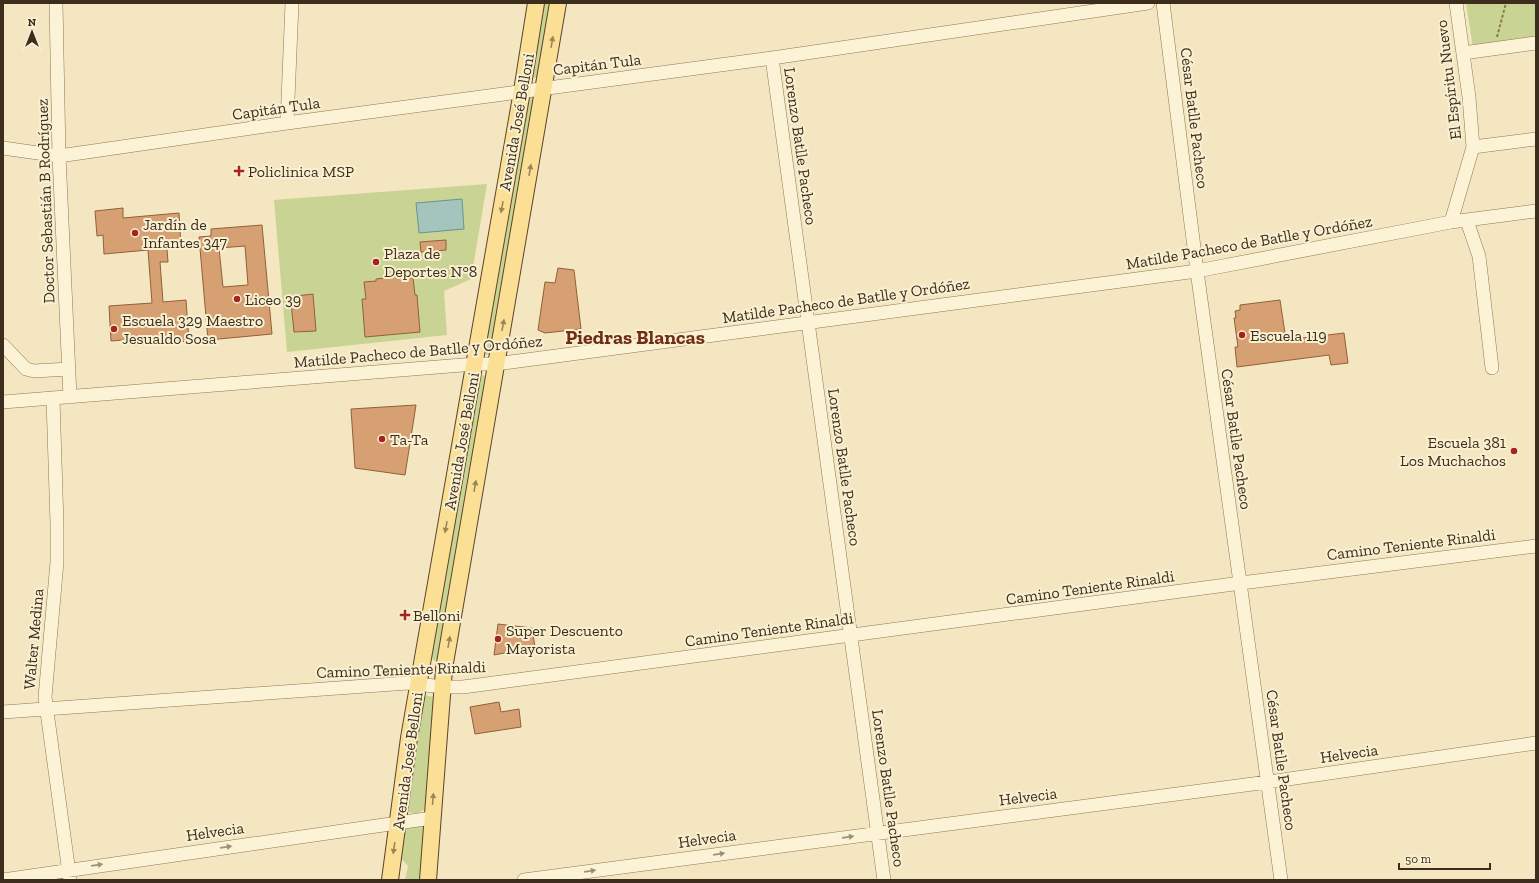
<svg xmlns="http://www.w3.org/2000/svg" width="1539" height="883" viewBox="0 0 1539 883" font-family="'Zilla Slab',serif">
<rect width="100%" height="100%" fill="#f3e6c1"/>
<path fill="#c9d393" d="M539,3H554L541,78L530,77Z
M1466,3H1536V39L1473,48Z
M535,95L493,353L489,355L484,354L525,96Z
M487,184L471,279L444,291L447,335L287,352L274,200Z
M483,375L487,378L438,660L434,661L431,656L480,376Z
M424,695L439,698L426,809L417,813H410L406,808Z
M407,824H421L425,828L424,880H405L408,866L399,856L402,831Z"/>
<path fill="#a4c5bd" stroke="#6a948c" d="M462,199L464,229L419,233L416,203Z"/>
<path fill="#d6a073" stroke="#916039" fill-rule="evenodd" d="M123,208V218L179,213L181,247L167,249L168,262H160L163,302L186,300L189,341L134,345V339L111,341L109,306L152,303L148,250L104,254L103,235L97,236L95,211Z
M262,225L272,334L208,340L199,237L211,236V229ZM245,246L248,285L223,287L219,248Z
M446,240V250L421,252L420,242Z
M558,268L574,270L581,329L545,333L538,330L545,282L555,283Z
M402,276V279L413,278L415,295H417L420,332L365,337L362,299H366L364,282L376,281V279Z
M313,294L316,331L294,332L291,302H296V296Z
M1280,300L1286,340L1344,333L1348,363L1331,365L1329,355L1237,367L1235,347H1238L1234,318H1236L1235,311L1240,310V305Z
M416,405L405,475L355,468L351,409Z
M498,624L532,628L535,647L494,655Z
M499,702L501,712L519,709L521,727L475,734L470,707Z"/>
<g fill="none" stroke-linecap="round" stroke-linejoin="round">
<defs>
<path id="minor" d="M56,3L59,156L70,397
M1163,3L1197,271L1281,880
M1463,53L1536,43
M772,58L884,880
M287,123L292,3
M1473,147L1536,139
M3,148L59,156L287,123L772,58L1148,3
M1467,221L1479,256L1492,368
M1451,222L1473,147L1469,97L1456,3
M3,345L26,369L34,371L69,369
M53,399L57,524V562L45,697L70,880
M3,402L475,364H496L1197,271L1451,222L1536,211
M3,712L408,683L443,687H463L1241,583L1536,546
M3,880L432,818
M524,880L1268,782L1536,743"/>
<path id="major" d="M390,880L409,738L522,91L536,3
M428,880L444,669L558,3"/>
</defs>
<use href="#minor" stroke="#8f7756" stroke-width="14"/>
<use href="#major" stroke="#5c442b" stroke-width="18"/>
<path stroke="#8f7756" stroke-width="2" stroke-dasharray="3 2" stroke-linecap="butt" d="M1497,37L1506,3"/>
<use href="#minor" stroke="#fcf3d6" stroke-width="13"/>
<use href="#major" stroke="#fadf95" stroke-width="16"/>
</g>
<defs><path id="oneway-solid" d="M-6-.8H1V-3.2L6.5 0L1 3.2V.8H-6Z"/></defs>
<g fill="#9c8658">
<use href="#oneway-solid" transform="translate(552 42) rotate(-81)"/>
<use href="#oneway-solid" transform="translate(530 170) rotate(-80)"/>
<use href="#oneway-solid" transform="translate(502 207) rotate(100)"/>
<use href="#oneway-solid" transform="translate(503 325) rotate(-80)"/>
<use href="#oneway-solid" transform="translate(475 486) rotate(-80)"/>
<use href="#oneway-solid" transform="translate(446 527) rotate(100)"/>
<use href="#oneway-solid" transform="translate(449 642) rotate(-80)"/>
<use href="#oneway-solid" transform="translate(433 799) rotate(-85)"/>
<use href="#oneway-solid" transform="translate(394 848) rotate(98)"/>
</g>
<g fill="#9c9079">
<use href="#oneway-solid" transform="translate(848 837) rotate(-8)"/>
<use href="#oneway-solid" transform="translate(226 847) rotate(-8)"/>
<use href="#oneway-solid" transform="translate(719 854) rotate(-8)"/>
<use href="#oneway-solid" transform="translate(97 865) rotate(-8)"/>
<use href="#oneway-solid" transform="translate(590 871) rotate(-8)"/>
</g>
<g fill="#a5241f" stroke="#f9f0d2" stroke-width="1.5">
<path d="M237 165h4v4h4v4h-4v4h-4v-4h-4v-4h4z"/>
<circle cx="135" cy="233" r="4"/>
<circle cx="376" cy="262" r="4"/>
<circle cx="237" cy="299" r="4"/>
<circle cx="114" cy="329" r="4"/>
<circle cx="1242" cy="335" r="4"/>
<circle cx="382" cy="439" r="4"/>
<circle cx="1514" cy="451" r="4"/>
<path d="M403 609h4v4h4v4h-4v4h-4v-4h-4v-4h4z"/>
<circle cx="498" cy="639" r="4"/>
</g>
<g text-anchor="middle" stroke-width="4" stroke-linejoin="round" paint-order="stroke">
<g font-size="16" fill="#3d2d1c" stroke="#f9f0d2">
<text transform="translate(597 64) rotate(-7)" y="6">Capitán Tula</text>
<text transform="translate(1448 80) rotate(-97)" y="6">El Espíritu Nuevo</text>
<text transform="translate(276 108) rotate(-8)" y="6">Capitán Tula</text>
<text transform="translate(1195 118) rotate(83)" y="6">César Batlle Pacheco</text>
<text transform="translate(516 122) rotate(-80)" y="6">Avenida José Belloni</text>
<text transform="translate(801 146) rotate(82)" y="6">Lorenzo Batlle Pacheco</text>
<text transform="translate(45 201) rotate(-92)" y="6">Doctor Sebastián B Rodríguez</text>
<text transform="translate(1249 242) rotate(-10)" y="6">Matilde Pacheco de Batlle y Ordóñez</text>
<text transform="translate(846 300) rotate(-8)" y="6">Matilde Pacheco de Batlle y Ordóñez</text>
<text transform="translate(418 351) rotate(-5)" y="6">Matilde Pacheco de Batlle y Ordóñez</text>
<text transform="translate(1237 439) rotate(82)" y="6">César Batlle Pacheco</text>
<text transform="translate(461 441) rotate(-80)" y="6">Avenida José Belloni</text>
<text transform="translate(845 467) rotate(82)" y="6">Lorenzo Batlle Pacheco</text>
<text transform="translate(1411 544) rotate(-7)" y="6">Camino Teniente Rinaldi</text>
<text transform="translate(1090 587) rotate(-8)" y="6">Camino Teniente Rinaldi</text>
<text transform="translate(769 629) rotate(-8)" y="6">Camino Teniente Rinaldi</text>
<text transform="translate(33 639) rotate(-85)" y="6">Walter Medina</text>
<text transform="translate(401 669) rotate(-2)" y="6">Camino Teniente Rinaldi</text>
<text transform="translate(1349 753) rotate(-8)" y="6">Helvecia</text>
<text transform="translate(1282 760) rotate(82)" y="6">César Batlle Pacheco</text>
<text transform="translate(407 761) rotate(-82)" y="6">Avenida José Belloni</text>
<text transform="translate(889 788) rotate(82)" y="6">Lorenzo Batlle Pacheco</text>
<text transform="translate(1028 796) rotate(-7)" y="6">Helvecia</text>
<text transform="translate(215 831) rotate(-8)" y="6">Helvecia</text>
<text transform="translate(707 838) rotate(-8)" y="6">Helvecia</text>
</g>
<g font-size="16" fill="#3d2d1c" stroke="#f9f0d2" text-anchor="start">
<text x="248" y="177">Policlinica MSP</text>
<text x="143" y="230">Jardín de<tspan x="143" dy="18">Infantes 347</tspan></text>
<text x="384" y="259">Plaza de<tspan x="384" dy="18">Deportes N°8</tspan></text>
<text x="245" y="305">Liceo 39</text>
<text x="122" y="326">Escuela 329 Maestro<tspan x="122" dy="18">Jesualdo Sosa</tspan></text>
<text x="1250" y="341">Escuela 119</text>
<text x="390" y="445">Ta-Ta</text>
<text x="1506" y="448" text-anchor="end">Escuela 381<tspan x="1506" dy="18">Los Muchachos</tspan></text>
<text x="413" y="621">Belloni</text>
<text x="506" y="636">Super Descuento<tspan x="506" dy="18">Mayorista</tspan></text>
</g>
<g font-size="20" font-weight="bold" fill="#6f2d16" stroke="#f9f0d2">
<text x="635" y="344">Piedras Blancas</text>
</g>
</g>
<rect width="1539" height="883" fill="none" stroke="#3d2d1c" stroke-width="8"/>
<g transform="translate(32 32)" stroke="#f9f0d2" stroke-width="3" paint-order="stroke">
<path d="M0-3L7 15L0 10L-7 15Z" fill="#3d2d1c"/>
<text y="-6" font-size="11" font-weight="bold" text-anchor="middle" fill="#3d2d1c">N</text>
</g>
<path d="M1399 863v6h91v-6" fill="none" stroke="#3d2d1c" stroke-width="2"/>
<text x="1405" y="863" font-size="12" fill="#3d2d1c" stroke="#f9f0d2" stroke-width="3" paint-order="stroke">50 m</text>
</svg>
